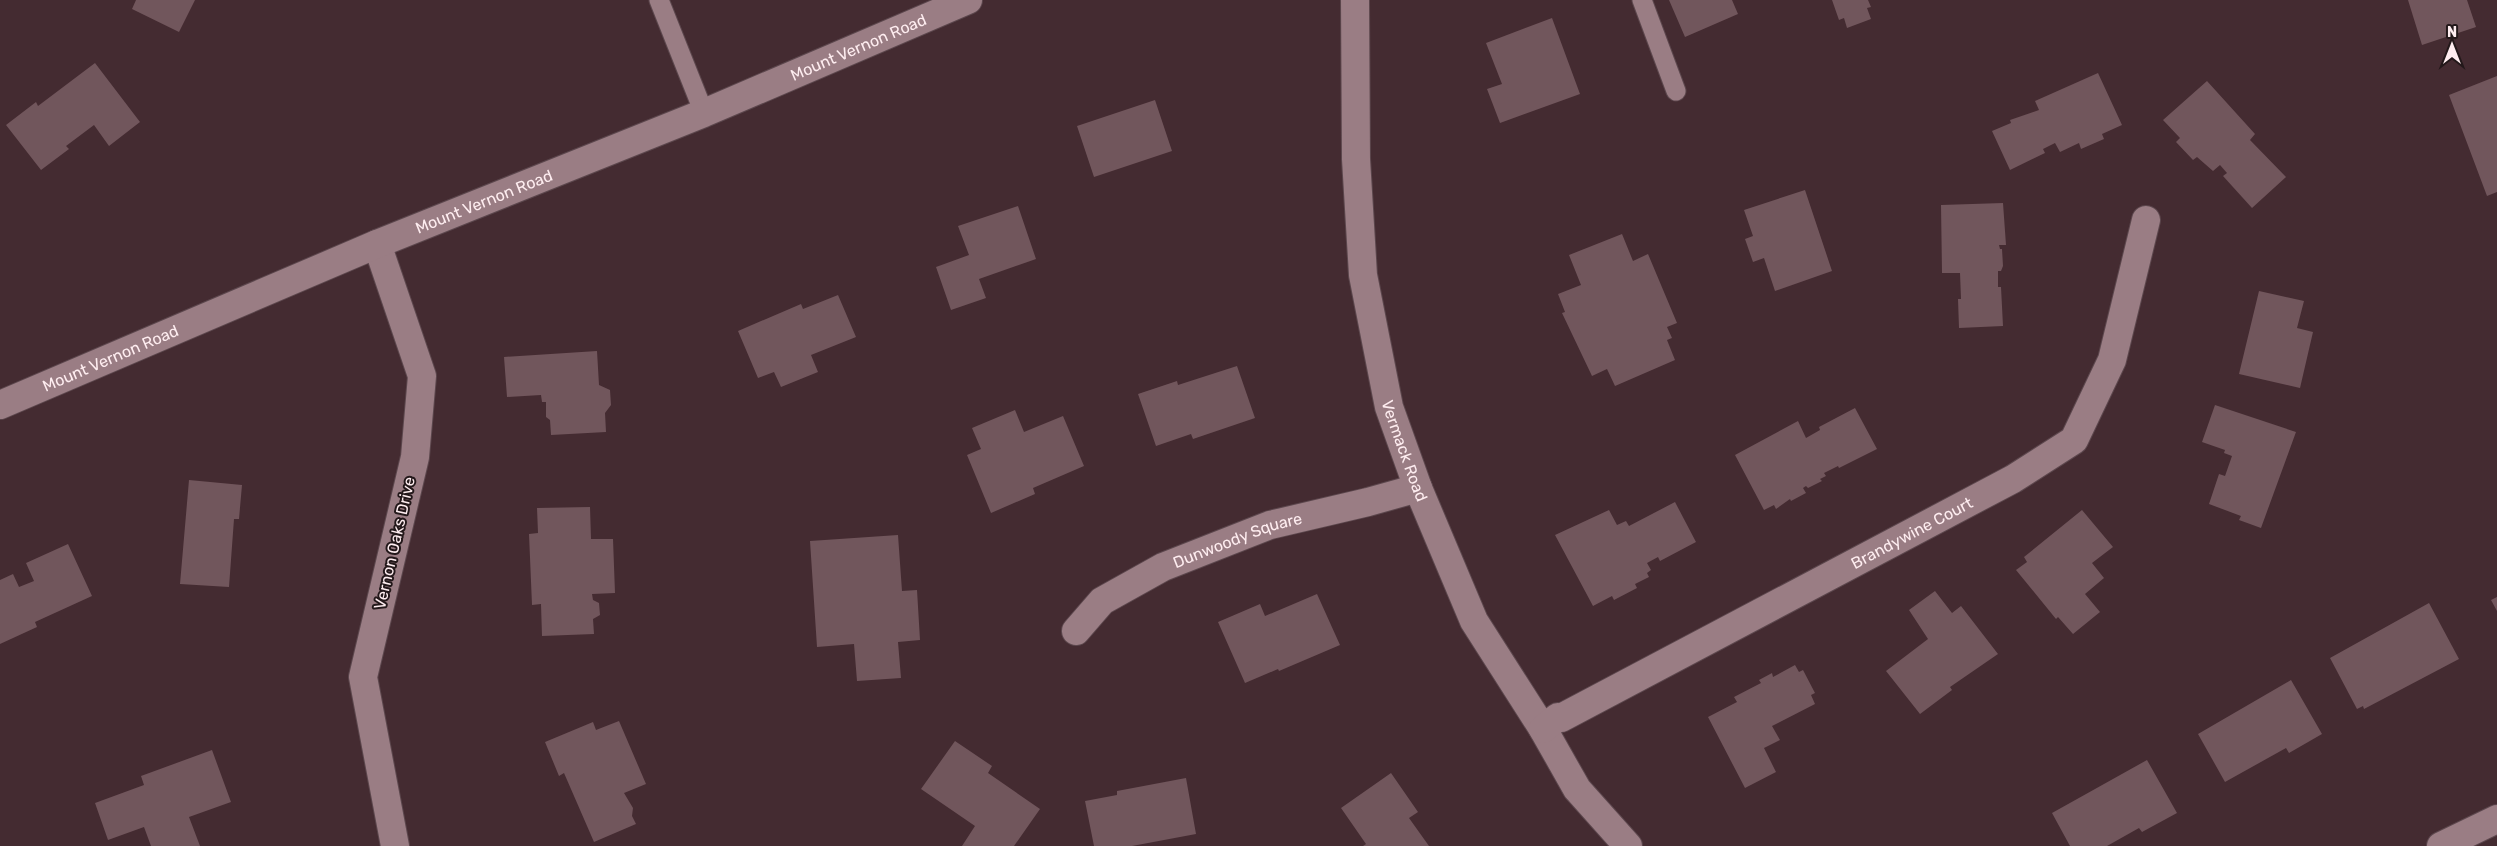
<svg xmlns="http://www.w3.org/2000/svg" width="2497" height="846" viewBox="0 0 2497 846" font-family="Rubik,sans-serif">
<rect width="100%" height="100%" fill="#442b31"/>
<path fill="#71565c" d="M136,0H195L179,32L132,9Z
M1669,0H1732L1738,14L1685,37Z
M1832,0H1868L1871,7L1867,8L1871,19L1847,28L1844,18L1839,20Z
M2408,0H2467L2476,27L2422,45Z
M1552,18L1580,94L1500,123L1487,89L1502,84L1486,43Z
M95,63L140,122L109,146L94,125L66,146L69,149L41,170L6,125L36,102L38,106Z
M2098,73L2122,125L2102,134L2104,139L2081,149L2079,143L2060,152L2055,143L2043,149L2045,153L2010,170L1992,131L2011,123L2010,120L2039,110L2035,101Z
M2497,76V192L2487,196L2449,95Z
M2207,81L2255,134L2250,140L2286,177L2252,208L2223,176L2227,173L2220,165L2213,171L2197,157L2193,160L2176,142L2180,138L2163,120Z
M1155,100L1172,151L1094,177L1077,126Z
M1805,190L1832,271L1775,291L1764,258L1753,262L1745,239L1753,236L1744,210Z
M2003,203L2006,245H1999L2000,249H2002L2003,266L2001,271H1998V287H2001L2003,326L1959,328L1958,299H1961L1960,273H1942L1941,205Z
M1018,206L1036,259L979,279L986,298L951,310L936,267L969,255L958,226Z
M1622,234L1633,261L1648,254L1677,323L1667,327L1672,338L1667,340L1675,360L1615,386L1607,369L1592,376L1562,313L1565,312L1558,294L1581,285L1569,255Z
M2259,291L2304,301L2297,328L2313,332L2300,388L2239,374Z
M838,295L856,337L811,355L818,372L781,387L774,372L758,378L738,331L801,304L803,309Z
M597,351L599,385L610,390L611,405L605,413L606,432L551,435L550,420L546,417V402H542L541,395L507,397L504,357Z
M1237,366L1255,418L1193,439L1191,434L1156,446L1138,394L1177,381L1178,385Z
M2215,405L2296,432L2261,528L2239,520L2241,516L2209,504L2219,474L2225,476L2232,456L2224,453L2225,450L2202,442Z
M1855,408L1877,449L1839,468L1838,466L1824,473L1826,476L1820,479L1822,481L1808,488L1806,486L1803,488L1806,493L1791,501L1790,499L1776,509L1774,505L1764,510L1735,455L1798,421L1806,438L1820,430L1819,427Z
M1015,410L1024,432L1063,416L1084,466L1033,488L1035,494L991,513L967,455L981,449L972,428Z
M189,480L242,485L239,519H234L229,587L180,584Z
M1675,502L1696,542L1660,561L1658,557L1647,563L1651,570L1647,573L1649,577L1635,584L1637,588L1614,600L1612,596L1593,606L1555,535L1609,510L1617,525L1626,521L1629,526Z
M590,507L591,539H613L615,593L592,594L593,600L599,603L600,615L593,619L594,634L542,636L541,604L532,605L529,534L538,533L537,508Z
M2082,510L2113,547L2092,563L2104,578L2085,594L2100,612L2073,634L2058,617L2056,619L2016,570L2027,562L2024,557Z
M898,535L902,591L917,590L920,640L898,642L901,678L857,681L854,644L817,647L810,541Z
M68,544L92,596L35,622L37,627L0,644V580L13,574L19,587L34,581L26,563Z
M1935,591L1952,613L1961,606L1998,654L1950,687L1952,690L1920,714L1886,671L1928,639L1909,610Z
M1317,594L1340,645L1279,671L1278,669L1245,683L1218,622L1260,604L1265,616Z
M2497,597V611L2491,600Z
M2429,603L2459,659L2364,709L2363,706L2357,709L2330,658Z
M1795,665L1799,672L1803,670L1815,693L1811,695L1815,704L1772,726L1780,740L1764,748L1776,772L1745,788L1708,717L1737,702L1734,697L1761,683L1759,680L1772,673L1773,677Z
M2291,680L2322,734L2289,753L2286,748L2225,782L2198,734Z
M619,721L646,784L624,793L633,808L632,816L636,824L594,842L564,773L559,776L545,742L593,722L596,730Z
M955,741L992,766L988,773L1040,809L1014,846H962L975,826L921,789Z
M212,750L231,802L189,817L200,846H151L144,827L108,840L95,803L144,785L141,776Z
M2147,760L2177,813L2142,832L2139,828L2107,846H2070L2052,813Z
M1391,773L1418,812L1409,818L1429,846H1363L1366,844L1341,808Z
M1186,778L1196,834L1132,846H1094L1085,801L1117,795V791Z"/>
<g fill="none" stroke-linecap="round" stroke-linejoin="round">
<defs>
<path id="service" d="M659,0L704,113
M1642,0L1676,91"/>
<g id="minor">
<path id="s1" d="M1355,0L1356,159L1363,275L1389,407L1418,488L1474,621L1543,729L1577,789L1628,846"/>
<path d="M377,244L422,376L415,457L363,677L395,846"/>
<path id="s2" d="M1076,631L1102,601L1163,567L1270,525L1368,502L1418,488"/>
<path id="s3" d="M1543,729L1558,717L1561,718L2013,479L2074,440L2112,360L2146,220"/>
<path d="M2441,846L2497,819"/>
</g>
<g id="secondary">
<path id="s4" d="M0,405L377,244L704,113L968,0"/>
</g>
</defs>
<use href="#service" stroke="#5c474d" stroke-width="21"/>
<use href="#minor" stroke="#5c474d" stroke-width="30"/>
<use href="#secondary" stroke="#5c474d" stroke-width="30"/>
<use href="#service" stroke="#9a7d84" stroke-width="19"/>
<use href="#minor" stroke="#9a7d84" stroke-width="28"/>
<use href="#secondary" stroke="#9a7d84" stroke-width="28"/>
</g>
<g text-anchor="middle" stroke-width="4" stroke-linejoin="round" paint-order="stroke">
<g font-size="16" fill="#feedf0" stroke="#23181a">
<text dy="6" stroke="none"><textPath href="#s4" startOffset="930">Mount Vernon Road</textPath></text>
<text dy="6" stroke="none"><textPath href="#s4" startOffset="525">Mount Vernon Road</textPath></text>
<text dy="6" stroke="none"><textPath href="#s4" startOffset="120">Mount Vernon Road</textPath></text>
<text dy="6" stroke="none"><textPath href="#s1" startOffset="456">Vermack Road</textPath></text>
<text dy="6" stroke="none"><textPath href="#s3" startOffset="419">Brandywine Court</textPath></text>
<text dy="6" stroke="none"><textPath href="#s2" startOffset="189">Dunwoody Square</textPath></text>
<text transform="translate(394 543) rotate(-77)" y="6">Vernon Oaks Drive</text>
</g>
</g>
<g transform="translate(2452 45)" stroke="#23181a" stroke-width="4" paint-order="stroke">
<path d="M0-4L9 19L0 12L-9 19Z" fill="#feedf0"/>
<text y="-8" font-size="14" font-weight="bold" text-anchor="middle" fill="#feedf0">N</text>
</g>
</svg>
